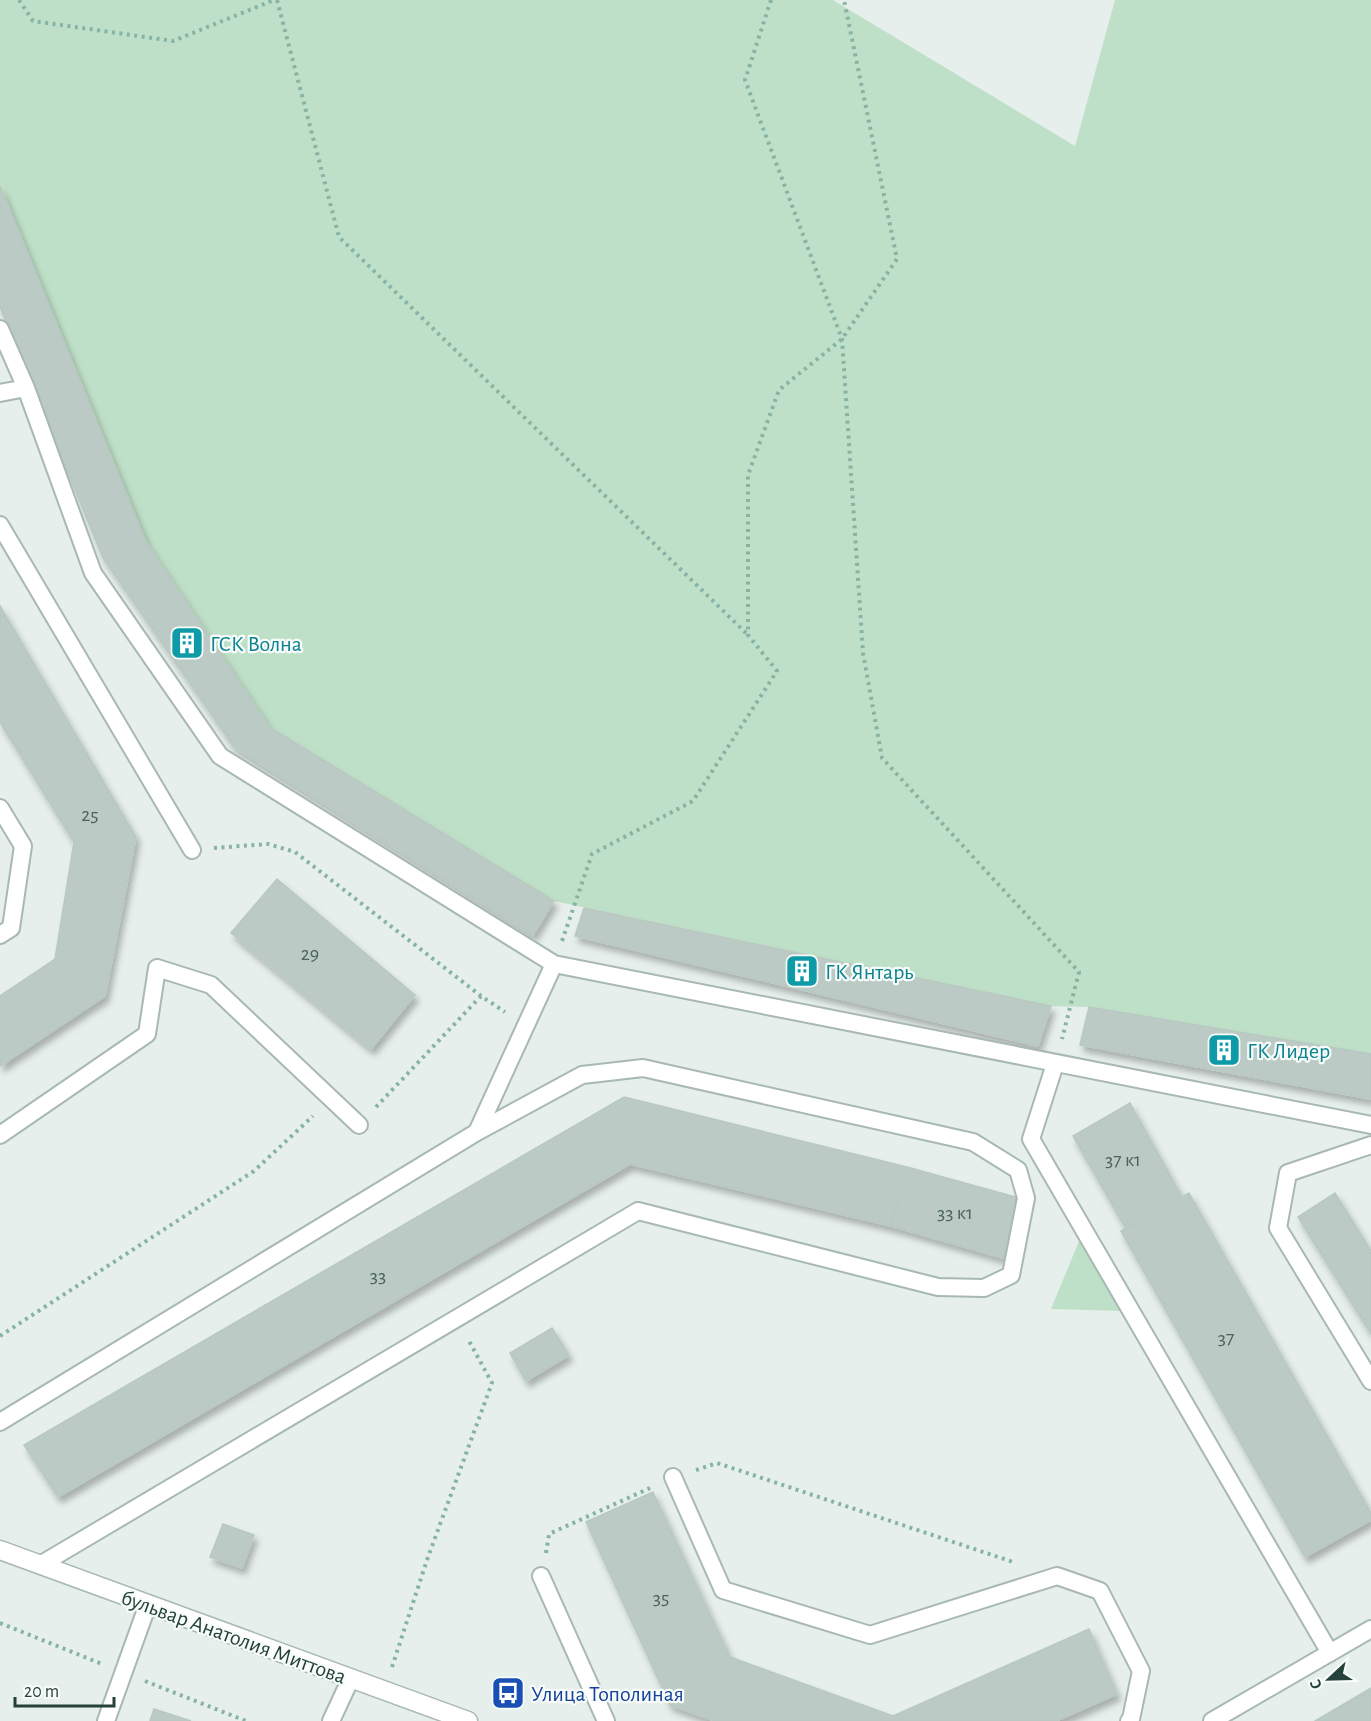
<svg xmlns="http://www.w3.org/2000/svg" width="1371" height="1721" viewBox="0 0 1371 1721" font-family="'Alegreya Sans',sans-serif">
<defs>
<filter id="shadow"><feDropShadow dx="3.5" dy="6" stdDeviation="3" flood-color="#0004"/></filter>
</defs>
<rect width="100%" height="100%" fill="#e6efeb"/>
<path fill="#bfe0c8" d="M0,0H833L1075,146L1115,0H1371V1054L1089,1007L1051,1006L554,901L269,727L146,542L0,186Z
M1079,1241L1121,1311L1051,1309Z"/>
<path fill="#bbcac4" stroke="#b8c9c2" stroke-width="1.5" filter="url(#shadow)" d="M0,186L146,542L269,727L554,901L533,935L234,747L103,558L0,307Z
M0,606L136,837L105,996L0,1066V996L55,959L74,842L0,722Z
M277,879L415,995L371,1049L231,933Z
M584,908L1051,1006L1038,1046L575,936Z
M1089,1007L1371,1054V1099L1080,1045Z
M624,1097L907,1167L891,1226L630,1164L58,1497L24,1445Z
M1130,1103L1182,1197L1126,1229L1073,1136Z
M907,1167L1019,1198L1003,1258L891,1226Z
M1189,1193L1371,1513V1520L1305,1557L1121,1231Z
M1335,1193L1371,1251V1334L1298,1217Z
M552,1328L569,1355L526,1381L510,1353Z
M653,1492L730,1657L893,1716L1089,1629L1117,1694L1056,1721H715L670,1705L586,1522Z
M223,1524L254,1535L242,1568L210,1557Z
M1371,1688V1721H1315Z
M154,1709L191,1721H150Z"/>
<g fill="none" stroke-linecap="round" stroke-linejoin="round">
<defs>
<path id="service" d="M0,329L26,388L93,573L220,756L554,964L1371,1125
M0,393L26,388
M0,525L192,850
M0,808L23,846L11,928L0,935
M1055,1064L1031,1139L1330,1653
M0,1135L147,1034L157,968L211,985L359,1125
M1371,1145L1288,1173L1278,1228L1371,1381
M0,1422L477,1132L554,964
M673,1477L723,1590L870,1635L1057,1576L1100,1591L1141,1671L1131,1719L1129,1721
M40,1565L638,1211L938,1287L984,1288L1011,1275L1026,1198L1018,1170L973,1142L643,1068L582,1075L477,1132
M541,1576L606,1721
M106,1721L148,1604
M331,1721L351,1678
M1212,1721L1371,1629"/>
<path id="minor" d="M0,1550L468,1721"/>
</defs>
<use href="#service" stroke="#a8b8b2" stroke-width="20"/>
<use href="#minor" stroke="#a8b8b2" stroke-width="21"/>
<path stroke="#86b3a5" stroke-width="4" stroke-dasharray="3 4.5" stroke-linecap="butt" d="M19,0L33,21L173,41L274,0
M277,0L339,237L748,635
M771,0L745,80L842,339L863,653L882,758L1079,972L1062,1039
M214,848L268,844L295,852L481,996
M562,941L592,854L693,801L777,671L748,635V475L779,390L842,339L897,259L844,0
M376,1107L481,996L505,1012
M0,1336L254,1171L313,1116
M696,1470L717,1463L1016,1563
M546,1553L549,1534L650,1488
M0,1623L102,1664
M392,1667L428,1557L492,1383L469,1341
M145,1681L246,1721"/>
<use href="#service" stroke="#fff" stroke-width="16"/>
<use href="#minor" stroke="#fff" stroke-width="18"/>
</g>
<defs>
<symbol id="building-square" viewBox="-11 -11 22 22"><rect x="-9" y="-9" width="18" height="18" rx="4" fill="#0f9aa8" stroke="#f7fbf9"/><path d="M-4-6H4V6H1V3H-1V6H-4ZM-2.5-4.3h1.7v1.8h-1.7ZM.8-4.3h1.7v1.8H.8ZM-2.5-1h1.7V.8h-1.7ZM.8-1h1.7V.8H.8Z" fill="#fff"/></symbol>
<symbol id="bus-square" viewBox="-11 -11 22 22"><rect x="-9" y="-9" width="18" height="18" rx="4" fill="#1a4fb4" stroke="#f7fbf9"/><path d="M-5-6H5V4H4V6H2V4H-2V6H-4V4H-5ZM-3.5-4V0h7V-4ZM-3.5 1.2v1.5H-2V1.2ZM2 1.2v1.5H3.5V1.2Z" fill="#fff"/></symbol>
</defs>
<g fill-rule="evenodd">
<use href="#building-square" x="168" y="624" width="38" height="38"/>
<use href="#building-square" x="783" y="952" width="38" height="38"/>
<use href="#building-square" x="1205" y="1031" width="38" height="38"/>
<use href="#bus-square" x="489" y="1674" width="38" height="38"/>
</g>
<g text-anchor="middle" stroke-width="4.5" stroke-linejoin="round" paint-order="stroke">
<g font-size="20" fill="#4a645c">
<text x="90" y="821">25</text>
<text x="310" y="960">29</text>
<text x="1123" y="1166">37 к1</text>
<text x="955" y="1219">33 к1</text>
<text x="378" y="1282">33</text>
<text x="1226" y="1344">37</text>
<text x="661" y="1604">35</text>
</g>
<g font-size="22" fill="#0d838f" stroke="#f7fbf9" text-anchor="start">
<text x="210" y="651">ГСК Волна</text>
<text x="825" y="979">ГК Янтарь</text>
<text x="1247" y="1058">ГК Лидер</text>
</g>
<g font-size="22" fill="#24423a" stroke="#f7fbf9">
<text transform="translate(234 1636) rotate(20)" y="8">бульвар Анатолия Миттова</text>
</g>
<g font-size="22" fill="#164399" stroke="#f7fbf9" text-anchor="start">
<text x="531" y="1701">Улица Тополиная</text>
</g>
</g>
<g transform="translate(1329 1679) rotate(248)" stroke="#f7fbf9" stroke-width="4.5" paint-order="stroke">
<path d="M0-4.5L10 22L0 15L-10 22Z" fill="#24423a"/>
<text y="-9" font-size="16" font-weight="bold" text-anchor="middle" fill="#24423a">С</text>
</g>
<path d="M15 1697v9h99v-9" fill="none" stroke="#24423a" stroke-width="3"/>
<text x="24" y="1697" font-size="18" fill="#24423a" stroke="#f7fbf9" stroke-width="4.5" paint-order="stroke">20 m</text>
</svg>
